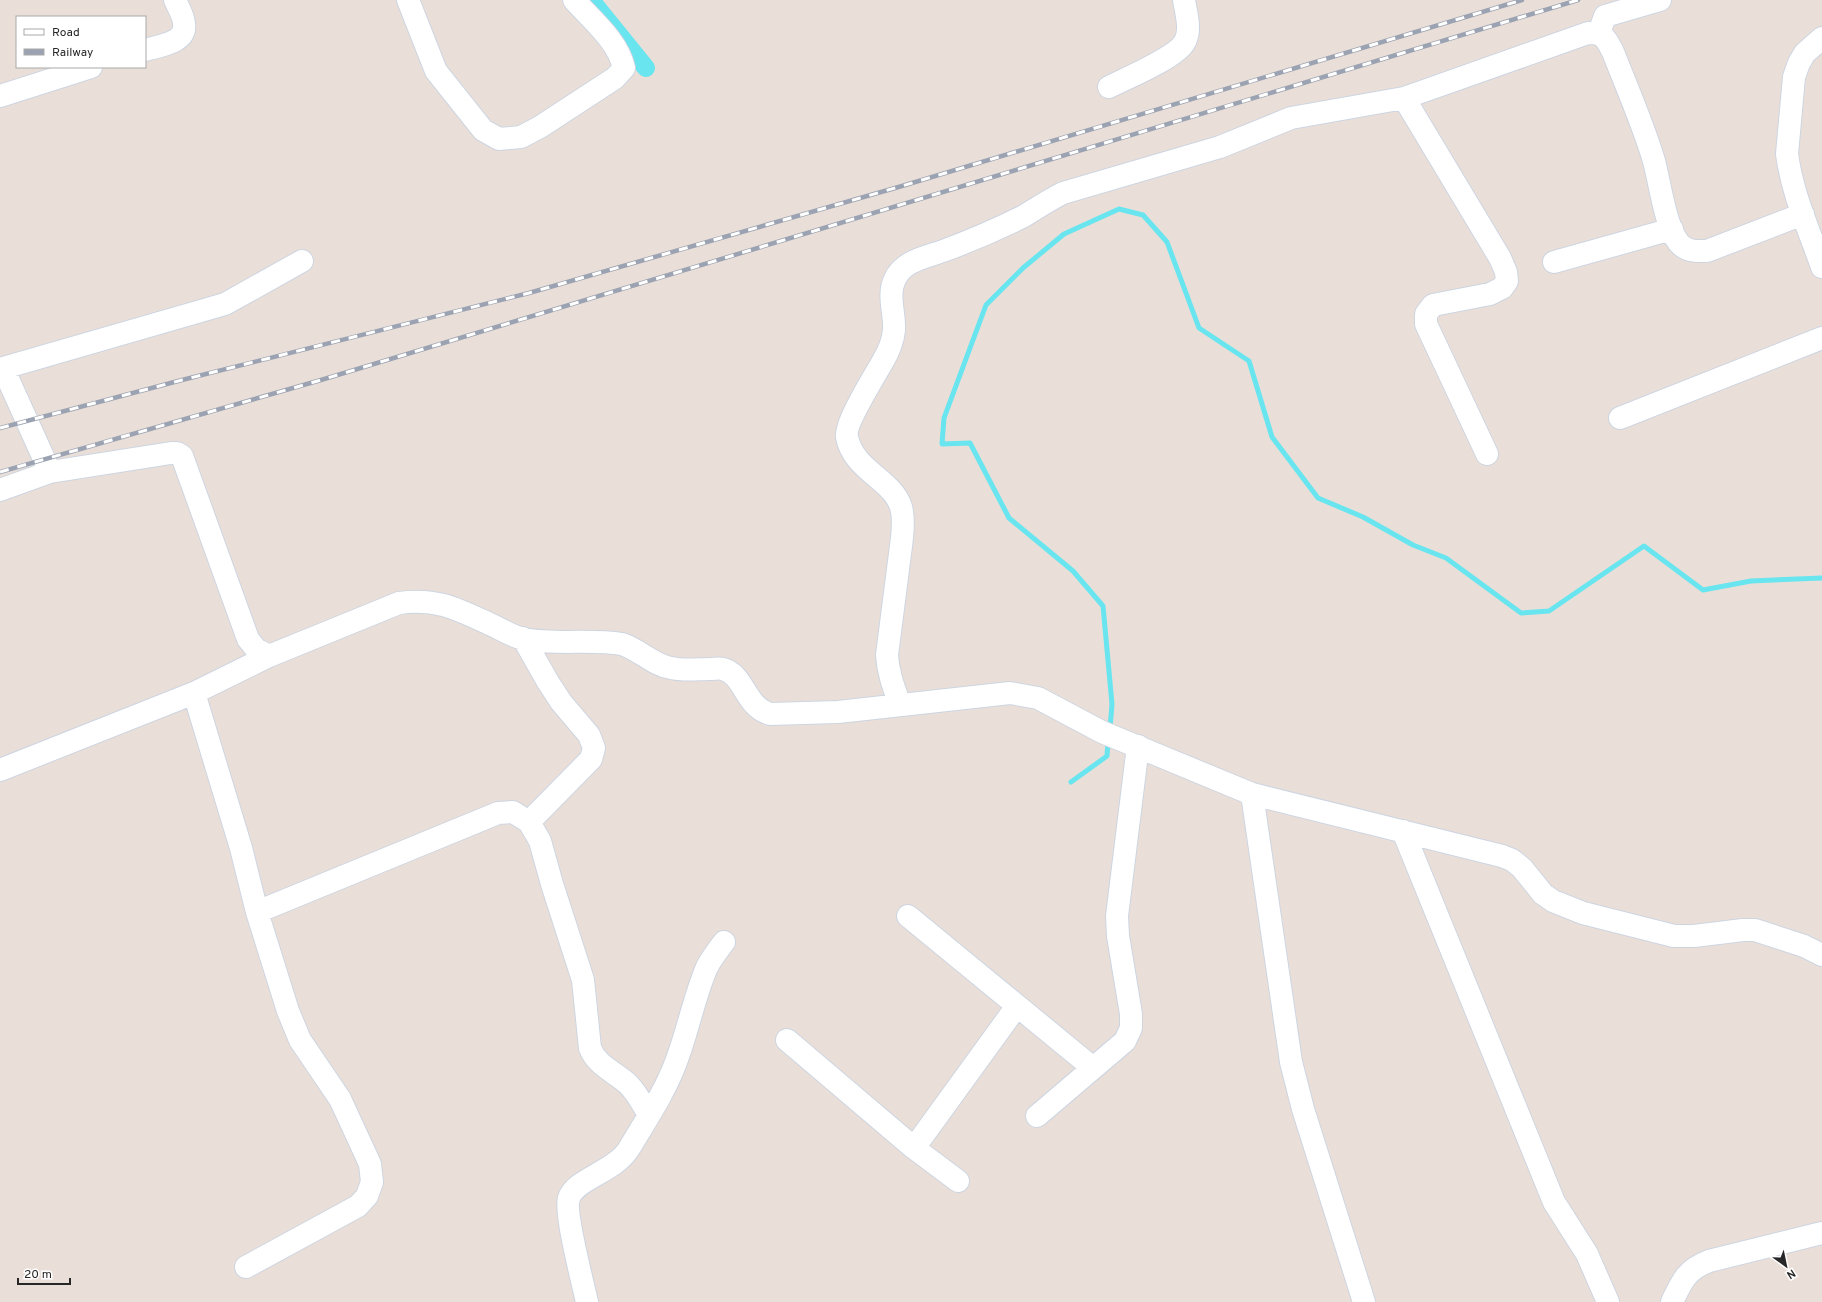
<svg xmlns="http://www.w3.org/2000/svg" width="1822" height="1302" viewBox="0 0 1822 1302" font-family="Overpass,sans-serif">
<rect width="100%" height="100%" fill="#eadfd8"/>
<g fill="none" stroke-linecap="round" stroke-linejoin="round">
<path stroke="#68e5ef" stroke-width="5" d="M1110,729L1112,704L1103,606L1073,571L1009,518L970,443L942,444L944,418L986,305L1023,268L1064,234L1119,209L1143,215L1167,242L1199,328L1249,361L1272,437L1318,498L1363,517L1413,545L1446,558L1521,613L1549,611L1644,546L1703,590L1751,581L1822,578
M1071,782L1107,756L1108,741"/>
<path stroke="#68e5ef" stroke-width="18" d="M591,0L646,68"/>
<defs>
<path id="minor" d="M408,0L436,71L483,130L499,139L521,137L540,127L615,78L624,68C618,41 592,20 574,0
M1599,33L1605,16L1660,0
M1822,38L1805,53L1799,63L1794,77L1787,154C1792,193 1809,230 1822,267
M145,50C158,46 187,43 184,24C184,16 178,7 175,0
M1109,87C1127,78 1175,58 1184,43C1192,31 1186,13 1184,0
M0,96L91,67
M1404,98L1500,258L1506,272L1507,281L1502,288L1490,294L1433,305L1426,314V324L1487,454
M1554,262L1672,229
M3,368L50,472L171,453H177L182,456L248,639L256,649L269,656
M0,369L225,304L302,261
M1620,418L1822,338
M0,490L50,472
M523,638L548,682L561,702L589,735L594,748L591,759L529,822
M194,693L241,848L257,912L288,1011L300,1040L340,1099L370,1164L372,1182L367,1196L358,1206L246,1267
M900,705C894,688 888,673 887,655L902,538C903,528 904,517 901,507C893,480 853,470 847,437C844,424 876,374 883,361C889,351 893,341 894,330C895,313 887,294 895,279C903,261 926,257 943,251C970,241 998,229 1024,216C1037,208 1049,200 1063,193L1220,147L1291,118L1404,98L1588,33C1604,33 1606,38 1613,52C1627,88 1643,124 1654,161C1660,183 1665,226 1679,243C1687,252 1696,251 1707,251L1803,214
M0,770L194,693L269,656L399,603C439,597 461,611 496,627C504,631 514,637 524,639C556,645 590,639 622,644C640,650 653,665 671,668C684,671 697,669 711,669C714,669 719,668 723,669C745,675 744,706 770,714L838,712L1010,693L1038,698L1102,732L1252,794L1502,856L1512,860L1522,868L1543,894L1553,901L1583,913L1674,936H1694L1743,930H1755L1804,946L1822,955
M1252,794L1291,1062L1303,1109L1364,1302
M1403,831L1554,1202L1587,1254L1608,1302
M257,912L498,813L513,812L529,822L540,841L552,884L583,980L590,1048C597,1066 615,1072 628,1084C637,1093 643,1105 649,1115
M908,916L1093,1068
M787,1040L914,1148L958,1181
M1037,1116L1125,1041L1131,1028V1014L1118,936L1117,916L1138,746
M914,1148L1017,1006
M587,1302C583,1284 564,1211 569,1198C576,1178 616,1172 630,1147C646,1120 665,1092 676,1062C688,1031 694,997 707,967C711,959 718,950 724,942
M1672,1302C1682,1281 1686,1270 1709,1261L1822,1233"/>
</defs>
<use href="#minor" stroke="#cdd5e1" stroke-width="24"/>
<use href="#minor" stroke="#fff" stroke-width="22"/>
<defs>
<path id="rail" d="M0,428L182,380L529,293L902,186L1522,0
M0,472L321,380L1578,0"/>
</defs>
<use href="#rail" stroke="#9ba3b2" stroke-width="4.5"/>
<use href="#rail" stroke="#fff" stroke-width="3" stroke-dasharray="9" stroke-linecap="butt"/>
</g>
<rect x="16" y="16" width="130" height="52" fill="#ffffff" stroke="#a9a9a9"/>
<rect x="24" y="29" width="20" height="6" fill="#ffffff" stroke="#a9a9a9"/>
<text x="52" y="36" font-size="12" fill="#272727">Road</text>
<rect x="24" y="49" width="20" height="6" fill="#9ba3b2" stroke="#a9a9a9"/>
<text x="52" y="56" font-size="12" fill="#272727">Railway</text>
<g transform="translate(1786 1266) rotate(147)" stroke="#ffffff" stroke-width="3" paint-order="stroke">
<path d="M0-3L7 15L0 10L-7 15Z" fill="#272727"/>
<text y="-6" font-size="11" font-weight="bold" text-anchor="middle" fill="#272727">N</text>
</g>
<path d="M18 1278v6h52v-6" fill="none" stroke="#272727" stroke-width="2"/>
<text x="24" y="1278" font-size="12" fill="#272727" stroke="#ffffff" stroke-width="3" paint-order="stroke">20 m</text>
</svg>
